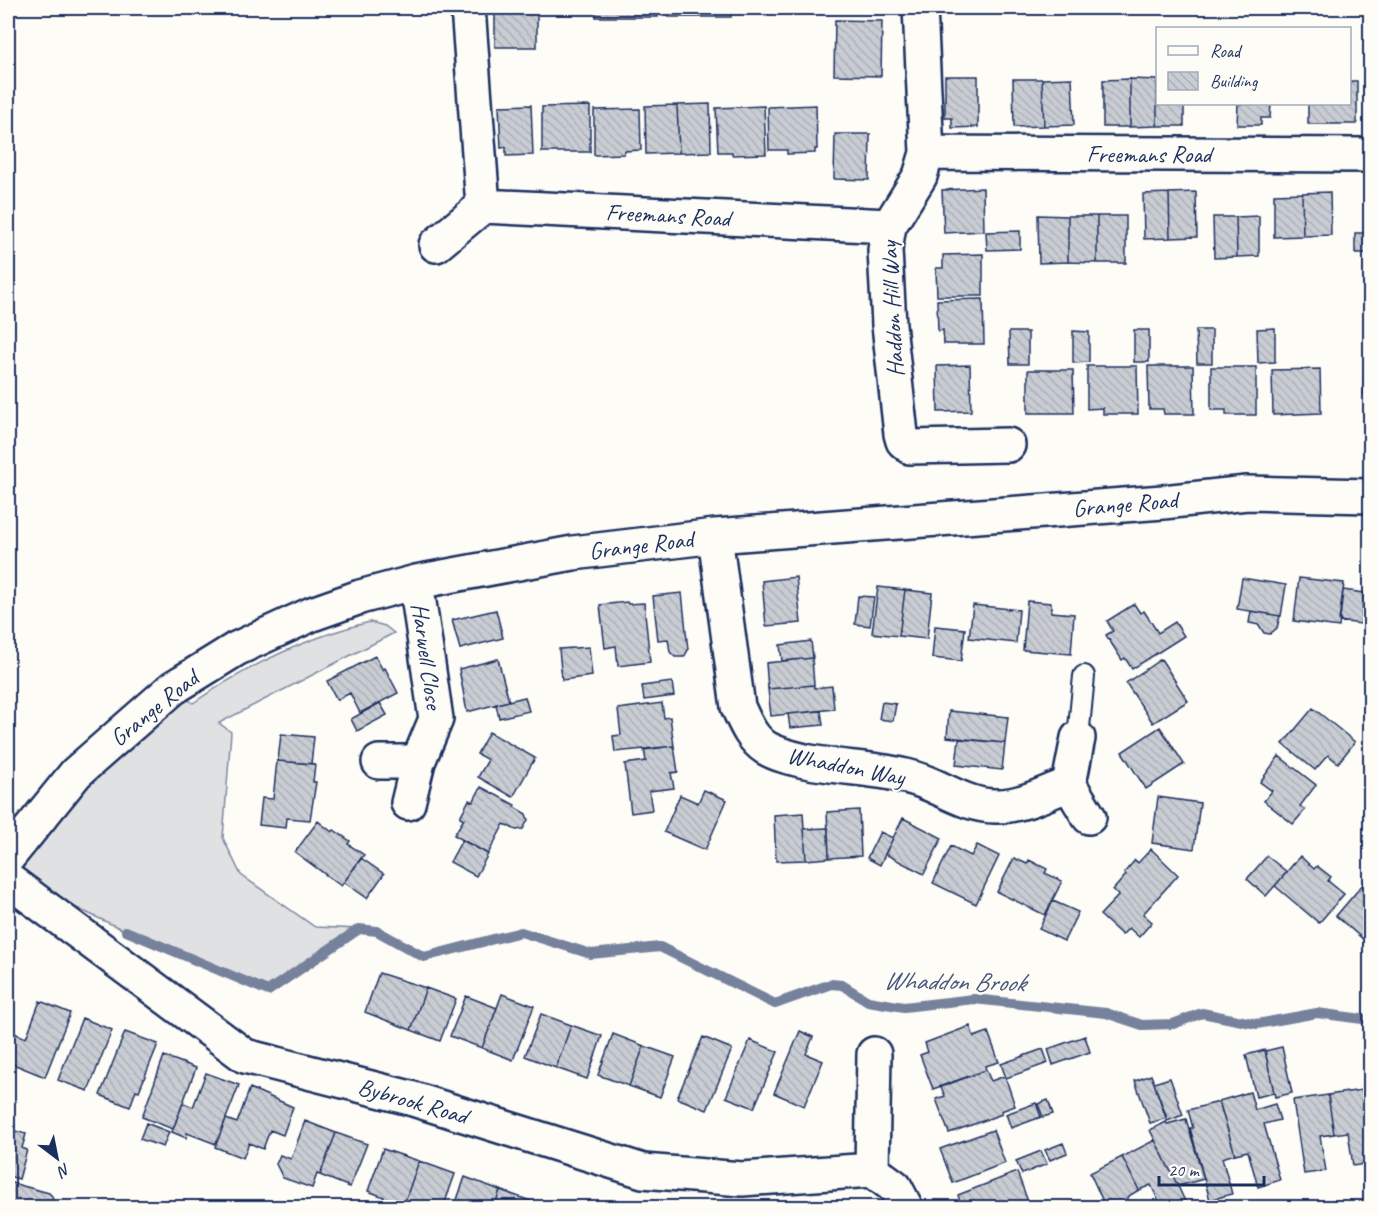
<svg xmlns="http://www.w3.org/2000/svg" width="1378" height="1215" viewBox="0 0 1378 1215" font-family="Caveat,sans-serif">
<defs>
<pattern id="building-back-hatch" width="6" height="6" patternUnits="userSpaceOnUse" patternTransform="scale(1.5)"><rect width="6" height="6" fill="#c9ccd3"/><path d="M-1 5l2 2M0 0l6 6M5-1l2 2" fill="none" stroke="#acb0b8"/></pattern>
</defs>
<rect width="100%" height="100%" fill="#fdfcf7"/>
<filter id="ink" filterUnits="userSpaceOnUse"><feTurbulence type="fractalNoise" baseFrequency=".0167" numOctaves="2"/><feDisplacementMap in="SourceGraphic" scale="12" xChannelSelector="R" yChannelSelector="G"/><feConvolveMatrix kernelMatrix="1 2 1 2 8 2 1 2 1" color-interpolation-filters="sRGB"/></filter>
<g filter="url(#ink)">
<path fill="#e0e1e3" stroke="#7e88a0" stroke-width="1.5" d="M370,622L385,626L394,633L219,723L231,732L223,838L241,875L315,927L359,929L268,991L126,931L8,876V857L173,688L193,703C246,667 307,637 370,622Z"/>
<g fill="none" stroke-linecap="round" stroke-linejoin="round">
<path stroke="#76819c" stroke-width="10" d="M126,931L268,991L359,929L377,931L424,957L521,932L591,954L660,947L775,1004L831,984L842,985L868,1001L904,1007L974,999L1106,1013L1142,1025L1173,1024L1202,1013L1257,1024L1317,1013L1370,1020"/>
</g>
<path fill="url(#building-back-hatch)" stroke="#1b2f5e" stroke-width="1.5" d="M495,8H537V47H495Z
M596,8H658V17H596Z
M668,8H731V17H668Z
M835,20L882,21L881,76L834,75Z
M945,76H978V127L952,128V118H945Z
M1072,78L1074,125L1044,126L1042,79Z
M1013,79H1042L1044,126L1014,127Z
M1130,79L1157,80V126L1130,127Z
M1130,79V127H1103V80Z
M1157,80L1158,104H1184V126H1157Z
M1350,81H1357V124H1308V104H1350Z
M710,104L711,152L679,153L677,105Z
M1238,104H1271L1270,118H1261V125H1237Z
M531,105L533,155L506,156V147L501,148L499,106Z
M677,105L679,153L646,154L645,106Z
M816,105L817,149H815V153L787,154V150H769L768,107Z
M590,106V152H542V107Z
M764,106L766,154L732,155V152H718L716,108Z
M640,109L641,150L624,151V154L594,155V110Z
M835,134H870L869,180L834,179Z
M983,188L984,231L944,233L942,190Z
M1196,192L1197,237L1170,238L1169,193Z
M1330,192L1331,235L1303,236L1302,193Z
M1169,193L1170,238L1144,239L1143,194Z
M1302,193L1303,236L1274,237V194Z
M1038,215L1068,216V262L1039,263Z
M1068,216H1097V263L1068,262Z
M1097,216H1126V263H1097Z
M1259,216V256L1237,257L1236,217Z
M1213,217H1236L1237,257L1214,258Z
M1020,231V249L987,250L986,232Z
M1355,233H1370V253H1355Z
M983,254V296H937L936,268H943V255Z
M983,299L984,344H944L943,330L938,331L937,300Z
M1275,328V362L1258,363L1257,329Z
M1134,330H1149V362H1134Z
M1196,330H1212V363H1197Z
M1073,331L1089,332V362L1073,363Z
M1009,332H1028V364H1010Z
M970,365L971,411L938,412L937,366Z
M1087,366H1137L1138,414H1103V408L1087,409Z
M1148,366H1193L1194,414H1164L1163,409H1149Z
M1211,367H1256V415H1226V410H1211Z
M1320,369L1321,413L1273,415L1272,370Z
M1028,370H1073L1074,413H1028Z
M1364,376H1370V394H1364Z
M796,577L801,623L766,626L762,581Z
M1242,578L1286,585L1281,616L1237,609Z
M1299,578L1344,583L1339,627L1294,621Z
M878,587L905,590L899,636L872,633Z
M905,590L932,593L927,639L899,636Z
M1343,590L1364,593L1361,624L1339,621Z
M682,593L688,650L684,657H675L670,652L668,639L658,640L653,596Z
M858,596L874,597L870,626L855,624Z
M1027,601L1051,603V612L1074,614L1071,654L1023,650Z
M627,602L628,604L644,603L650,662L618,666L616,646L605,648L600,605Z
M1134,604L1140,613L1144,611L1158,633L1175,622L1184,636L1132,669L1125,658L1122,660L1106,635L1113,631L1107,621Z
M973,605L1019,610L1016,643L969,638Z
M496,610L503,638L460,649L452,620Z
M1251,611L1280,616L1277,628L1270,634L1264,633L1259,625L1249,623Z
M935,626L965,629L961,661L932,658Z
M811,641L813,658L782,661L780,645Z
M589,647L592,676L562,680L559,649Z
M375,656L383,670L385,668L398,693L360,713L350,693L337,700L327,681Z
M812,658L814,685L768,689L766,663Z
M498,659L509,701L467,712L459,669Z
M1161,659L1188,701L1153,723L1126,683Z
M672,682L674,696L644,700L642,686Z
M814,685V688L832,686L834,709L771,716L768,689Z
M525,697L529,711L499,718L496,704Z
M882,702L896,704L893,721L879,719Z
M380,703L387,715L357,731L351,719Z
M662,703L664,718L670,717L674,746L615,752L613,736L621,735L618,709Z
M1313,708L1355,742L1338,763L1328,755L1315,770L1283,744Z
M821,711L823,725L790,728L788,714Z
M949,711L1008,717L1005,743L947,737Z
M1160,727L1184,764L1146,789L1122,752Z
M489,732L535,758L513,797L478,777L488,760L477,754Z
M281,734L314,737L311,764L278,761Z
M959,739L1005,743L1002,770L956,765Z
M674,746L678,772L671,773L674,788L649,791L652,810L631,813L625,764L646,761L644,750Z
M1279,756L1316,785L1300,806L1305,810L1293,824L1264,801L1272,791L1260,782Z
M277,761L315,764L313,782H316L310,820L287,818L286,828L259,825L262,798L273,799Z
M481,787L515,805L514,807L526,814L528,820L523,829L516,830L504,824L488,854L454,835L464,819L460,817L469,800L473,802Z
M704,790L727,800L705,850L664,832L680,795L698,803Z
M1158,797L1200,803L1194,849L1152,843Z
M859,810L861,856L829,858L827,812Z
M803,813L806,860L776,861L774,815Z
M903,818L942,838L924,874L885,854Z
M318,821L332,832L334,830L350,841L348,844L364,855L341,886L295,852Z
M828,828L829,858L806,860L804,829Z
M880,832L893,838L880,865L867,858Z
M462,840L488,854L476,876L450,862Z
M977,845L999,856L976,904L933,883L951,846L971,856Z
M1151,849L1178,875L1143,914L1152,922L1139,937L1129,928L1122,935L1100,915L1119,895L1113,890L1126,875L1124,873L1135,860L1138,863Z
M1267,856L1287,872L1266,896L1247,879Z
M1300,856L1314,869L1317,866L1331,877L1328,881L1344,894L1319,923L1275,886Z
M361,858L384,874L367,898L344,882Z
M1014,858L1027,864L1029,860L1047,869L1045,873L1062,881L1045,915L997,892Z
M1370,876V945L1336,916Z
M1053,901L1078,912L1064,941L1039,929Z
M379,973L426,988L411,1030L365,1012Z
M426,988L456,999L440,1041L411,1030Z
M502,994L534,1006L513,1060L482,1048Z
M466,996L497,1008L482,1048L450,1036Z
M40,1001L70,1013L45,1077L8,1062V1044L12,1032L26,1038Z
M541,1014L571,1025L556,1068L525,1056Z
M82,1018L112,1030L88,1091L58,1080Z
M571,1025L602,1036L587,1079L556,1068Z
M970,1026L974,1037L988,1032L999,1062L985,1066L986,1070L933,1089L920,1055L928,1052L925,1043Z
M800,1031L813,1037L806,1054L823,1061L804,1106L774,1093Z
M125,1032L158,1044L139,1091L136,1090L130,1107L100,1095Z
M613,1034L644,1046L629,1086L598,1075Z
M1085,1036L1090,1052L1053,1065L1048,1049Z
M703,1037L732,1049L707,1110L677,1098Z
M750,1040L778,1052L754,1108L726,1097Z
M644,1046L675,1057L660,1097L629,1086Z
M1282,1047L1292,1093L1275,1097L1265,1051Z
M1043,1049L1048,1063L1006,1078L1001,1064Z
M1265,1050L1274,1093L1256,1097L1246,1055Z
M164,1056L196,1068L173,1129L142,1117Z
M986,1070L991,1081L1005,1076L1015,1106L1001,1111L1002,1114L949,1133L936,1099L945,1096L941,1087Z
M206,1073L239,1085L216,1144L187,1133L186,1138L172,1132L183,1103L193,1107Z
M1151,1075L1167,1118L1150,1123L1135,1081Z
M1170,1078L1183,1115L1167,1121L1154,1083Z
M250,1088L293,1107L283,1135L270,1130L263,1149L249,1143L243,1158L215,1147L226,1119L237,1123Z
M1362,1090L1370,1143V1163L1353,1166L1348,1132L1334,1134L1328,1095Z
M1250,1092L1255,1110L1275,1104L1280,1120L1264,1124L1280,1180L1258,1187L1248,1151L1235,1154L1219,1101Z
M1328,1095L1334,1134L1320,1136L1326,1171L1304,1174L1293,1100Z
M1048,1100L1053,1114L1043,1117L1038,1104Z
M1219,1102L1235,1154L1222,1158L1232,1194L1210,1200L1190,1128H1193L1188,1110Z
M1036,1103L1041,1117L1011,1128L1006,1114Z
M1186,1119L1204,1179L1178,1186L1150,1130L1166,1122L1167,1124Z
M305,1121L336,1133L320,1175L317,1174L312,1188L283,1178L276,1164L280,1155L291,1159Z
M146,1123L169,1132L163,1147L140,1139Z
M8,1129L26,1134L22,1148L27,1150L19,1179L8,1176Z
M993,1130L1005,1163L953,1183L940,1149Z
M336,1133L367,1144L350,1187L320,1175Z
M1155,1140L1178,1186L1188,1208H1162L1151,1185L1139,1190L1122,1157Z
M1063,1143L1067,1153L1050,1160L1045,1150Z
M383,1149L419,1161L404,1204L400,1203L398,1208H380L384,1197L368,1191Z
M1041,1151L1047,1164L1022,1174L1016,1161Z
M1122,1157L1139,1190L1127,1197L1132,1208H1106L1090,1173Z
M419,1161L455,1174L443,1208H414L404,1204Z
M1017,1172L1030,1207L962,1208L958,1195Z
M465,1177L500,1190L494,1208H454Z
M8,1182L49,1193L52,1196L53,1201L52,1208H8Z
M500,1190L536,1203L534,1208H494Z"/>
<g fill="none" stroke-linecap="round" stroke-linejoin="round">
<defs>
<path id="lane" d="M1078,738L1084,676"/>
<path id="street" d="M920,8L927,153L920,176L889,226L885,250L889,325L901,434L903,441L910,447L1008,445
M927,153L1370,155
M483,206L889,226
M436,245L483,206L468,8
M715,536L738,707C745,722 751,738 766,748C778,755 792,758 805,761C844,769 885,768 922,781C946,790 969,806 995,806C1020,807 1046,793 1069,784
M1078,738L1069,784L1089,817
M379,762H418
M408,803L418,762L436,719L416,582
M8,857L76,773L173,688L236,649L312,614L360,597L416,582L573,553L715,536L1163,502L1247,493L1370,496
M8,880L245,1056L410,1098L643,1171L742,1179L872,1170
M874,1054L872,1170L895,1187L906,1208"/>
</defs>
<use href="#lane" stroke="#1b2f5e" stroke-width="24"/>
<use href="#street" stroke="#1b2f5e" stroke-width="38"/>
<use href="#lane" stroke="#fdfcf7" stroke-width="20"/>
<use href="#street" stroke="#fdfcf7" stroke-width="33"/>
</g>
</g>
<g text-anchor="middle" stroke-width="4.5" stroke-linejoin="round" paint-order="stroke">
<g font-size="24" fill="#1b2f5e" stroke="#fdfcf7">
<text x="1149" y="162">Freemans Road</text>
<text transform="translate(668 215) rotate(3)" y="8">Freemans Road</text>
<text transform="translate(892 309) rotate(-93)" y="8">Haddon Hill Way</text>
<text transform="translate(1125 504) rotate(-5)" y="8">Grange Road</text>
<text transform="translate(641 545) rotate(-7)" y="8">Grange Road</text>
<text transform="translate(427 656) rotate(82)" y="8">Harwell Close</text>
<text transform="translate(154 708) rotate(-39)" y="8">Grange Road</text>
<text transform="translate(846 766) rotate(11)" y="8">Whaddon Way</text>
<text transform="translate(413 1101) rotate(16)" y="8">Bybrook Road</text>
</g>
<g font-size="26" font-style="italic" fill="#49587d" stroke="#fdfcf7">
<text transform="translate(954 981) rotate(1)" y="9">Whaddon Brook</text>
</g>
</g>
<rect width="1378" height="1215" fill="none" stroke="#fdfcf7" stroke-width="30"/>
<rect x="15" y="15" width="1348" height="1185" fill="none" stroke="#1b2f5e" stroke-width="2" filter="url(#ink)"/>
<rect x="1156" y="27" width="195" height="78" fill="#fdfcf7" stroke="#a3aaba" stroke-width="1.5"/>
<rect x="1168" y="46" width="30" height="9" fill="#fdfcf7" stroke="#a3aaba" stroke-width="1.5"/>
<text x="1210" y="57" font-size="18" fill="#1b2f5e">Road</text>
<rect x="1168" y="72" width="30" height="18" fill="url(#building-back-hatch)" stroke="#a3aaba" stroke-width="1.5"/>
<text x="1210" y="87" font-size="18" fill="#1b2f5e">Building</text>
<g transform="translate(57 1158) rotate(148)" stroke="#fdfcf7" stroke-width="4.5" paint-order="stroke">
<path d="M0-4.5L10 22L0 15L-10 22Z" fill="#1b2f5e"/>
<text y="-9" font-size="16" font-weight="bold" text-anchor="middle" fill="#1b2f5e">N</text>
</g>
<path d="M1159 1176v9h105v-9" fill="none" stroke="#1b2f5e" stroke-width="3"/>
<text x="1168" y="1176" font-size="18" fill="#1b2f5e" stroke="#fdfcf7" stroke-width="4.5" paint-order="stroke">20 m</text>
</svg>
